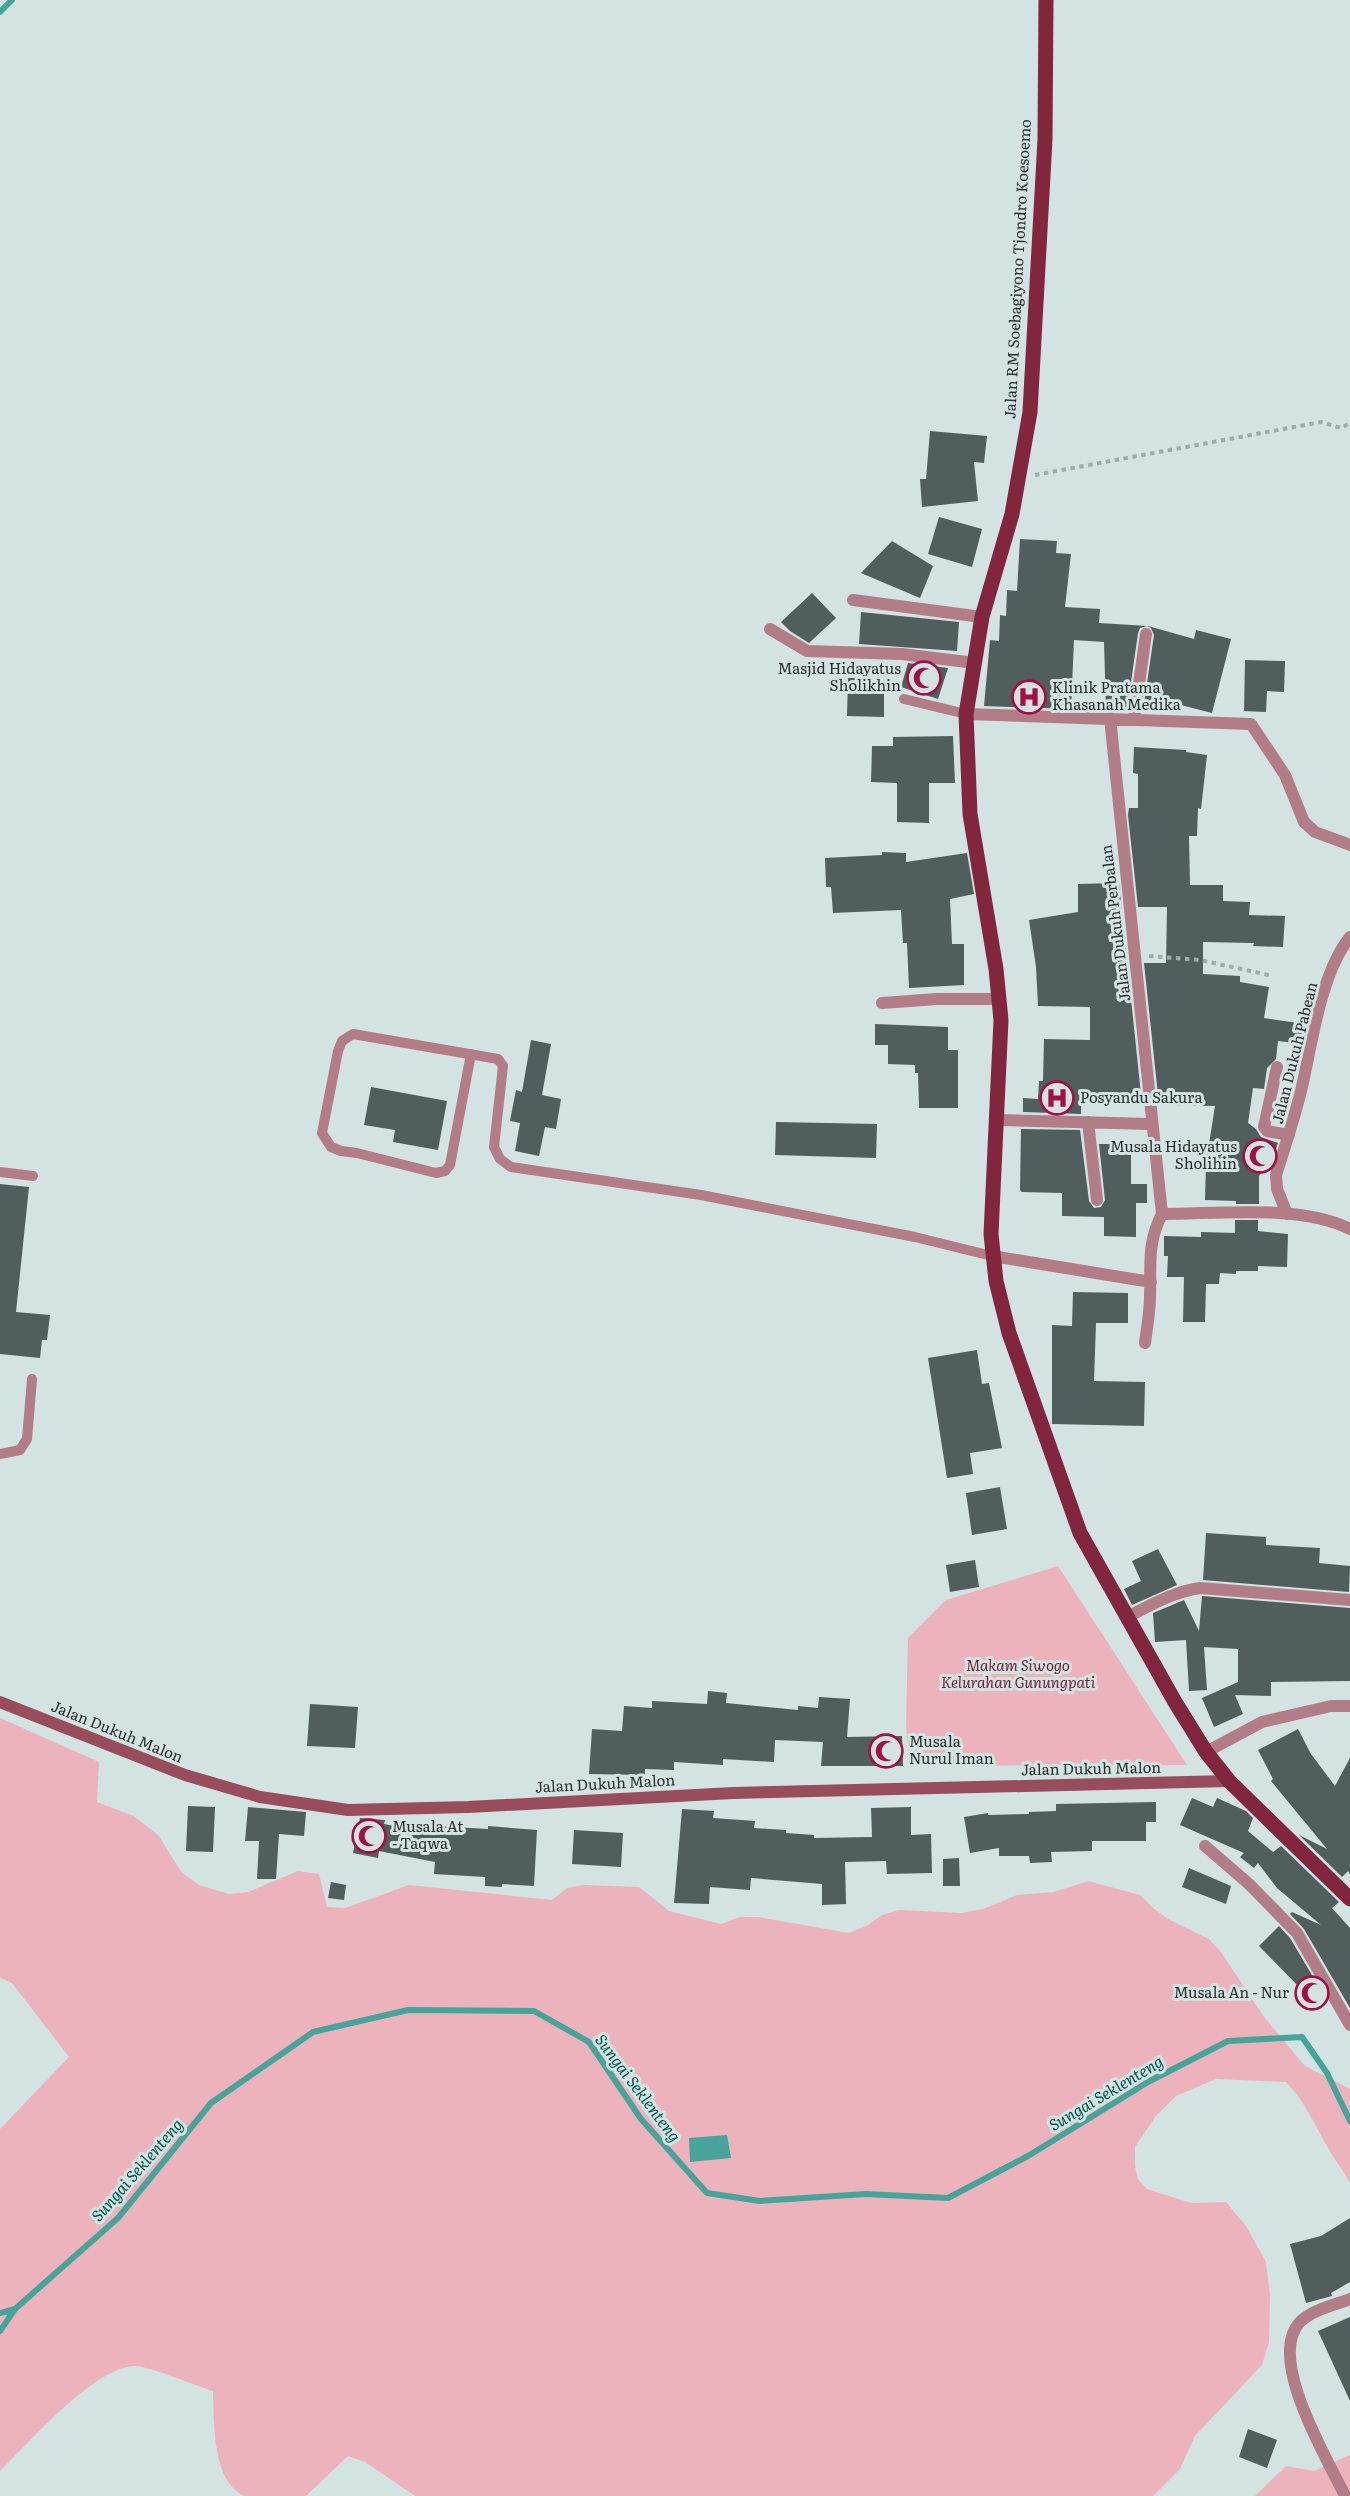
<svg xmlns="http://www.w3.org/2000/svg" width="1350" height="2496" viewBox="0 0 1350 2496" font-family="Literata,serif">
<rect width="100%" height="100%" fill="#d2e3e1"/>
<path fill="#edb3bc" d="M1058,1566L1187,1765L910,1766L906,1725L908,1638L946,1600Z
M0,1718L99,1762L97,1802L134,1816L159,1836L181,1872L199,1885L228,1894L248,1892L298,1871L319,1874L327,1907L345,1908L409,1885L552,1900L567,1888L584,1885L639,1887L669,1911L721,1924L740,1917H758L849,1933L866,1926L882,1915L899,1910L961,1913L983,1909L1017,1895L1054,1892L1088,1881L1140,1895L1153,1908L1168,1919L1209,1939L1221,1952L1264,2017L1305,2066L1350,2089V2183C1343,2170 1334,2159 1327,2146C1313,2122 1306,2103 1286,2082L1216,2079L1176,2096L1156,2116L1135,2147V2166L1138,2179L1147,2189L1191,2203L1226,2202L1246,2226L1266,2262L1270,2295L1269,2342L1262,2365L1195,2436L1180,2469L1153,2496H415L365,2462L348,2456L306,2496H245C212,2483 214,2421 213,2391C197,2386 148,2366 135,2366C94,2367 30,2442 0,2471V2129L69,2057L12,1983L0,1978Z
M1350,2455V2496H1255L1286,2466L1314,2471Z"/>
<path fill="#46a49b" d="M727,2135L731,2158L690,2162L689,2138Z"/>
<g fill="none" stroke-linecap="round" stroke-linejoin="round">
<path stroke="#46a49b" stroke-width="6" d="M0,12L12,0
M0,2313L15,2309
M0,2331L15,2309L118,2218L211,2103L313,2032L408,2010L534,2011L589,2042L641,2119L707,2193L760,2201L866,2194L948,2198L1028,2156L1148,2082L1228,2041L1302,2037L1327,2073L1350,2121"/>
</g>
<path fill="#505e5d" d="M930,431L987,436L984,463L974,462L978,501L922,507L920,479H926Z
M939,517L982,529L972,567L928,554Z
M1020,539L1057,541L1056,553L1071,554L1065,607L1100,609L1099,623L1148,626L1194,639L1196,630L1231,639L1212,713L1169,702L1167,709L1144,704L1154,635L1151,628L1147,626L1140,628L1138,633L1127,710H1106L1104,642L1074,640L1071,709L984,706L990,640L999,641L1000,615L1006,616L1007,590L1017,591Z
M892,541L933,566L920,598L861,573Z
M812,593L836,618L809,643L790,631L781,622Z
M861,612L959,622L957,651L859,644Z
M1245,660L1285,661L1284,692L1267,691L1266,712L1244,711Z
M908,663L948,668L938,699L901,687Z
M848,678H873V689H884V717L847,716Z
M953,736L955,783H929V823L897,822V783L871,782L872,746H893V737Z
M1134,747L1186,750V752L1207,755L1201,809L1198,808L1197,836H1189L1190,885H1223V901L1250,902L1249,915L1285,916L1283,947L1253,946L1254,943L1203,942V974L1240,976V982L1269,987L1264,1018L1305,1024L1302,1044L1278,1041L1276,1059L1267,1068L1264,1089L1253,1088L1248,1123L1256,1129L1261,1137L1278,1143L1275,1152L1259,1176V1204H1236V1201L1205,1200L1206,1163L1215,1106L1170,1105V1095H1158L1144,963H1166L1167,907H1138L1128,815L1129,808H1138V774L1133,773Z
M882,852L906,853V862L967,853L974,894L950,899L952,944H964V985L909,988L907,943H903L901,910L833,913L831,887H826L825,858L882,855Z
M1119,883L1141,1095L1131,1094L1130,1102L1081,1101V1114L1023,1112V1098L1038,1099L1039,1081H1043L1044,1039L1090,1040V1007L1038,1006L1036,967L1029,920L1078,912V884Z
M875,1024L948,1027V1050H958V1108H919L918,1073H915V1065L888,1064V1045H875Z
M531,1040L551,1044L542,1095L561,1099L556,1129L545,1127L539,1156L515,1151L520,1123L510,1121L516,1090L522,1092Z
M371,1087L447,1101L438,1150L393,1142L395,1130L364,1125Z
M776,1122L877,1124L876,1158L775,1155Z
M1021,1129L1080,1130L1089,1201L1094,1208L1101,1207L1105,1200L1099,1144H1119V1152L1131,1153V1184H1147V1203H1136V1237L1104,1236V1217L1062,1216V1193L1022,1192L1020,1190Z
M0,1184L29,1187L16,1312L50,1315L47,1340H42L40,1358L0,1354Z
M1235,1220H1258V1231L1288,1234L1287,1267L1258,1266V1271H1236V1274L1220,1273L1219,1284H1206L1205,1322H1183L1184,1277H1167L1168,1256H1164V1236L1201,1237V1232L1235,1233Z
M1073,1292L1128,1293V1323H1096L1094,1381L1145,1382L1144,1426L1052,1424V1325L1072,1326Z
M977,1350L982,1384L989,1383L1002,1448L970,1453L973,1474L947,1478L928,1358Z
M1000,1487L1007,1529L972,1535L966,1493Z
M1206,1533L1266,1537V1545L1320,1548L1319,1563L1350,1566L1349,1592L1203,1580Z
M1158,1549L1177,1585L1132,1605L1124,1589L1141,1581L1132,1561Z
M975,1560L979,1587L950,1592L946,1565Z
M1202,1596L1350,1608V1681L1271,1682V1696L1235,1695L1243,1714L1214,1727L1202,1698L1238,1682V1649L1204,1647L1207,1690L1189,1691L1186,1640L1155,1642L1153,1613L1184,1600L1199,1631Z
M708,1691L727,1693L726,1703L798,1710V1706L818,1708L819,1697L850,1699L847,1737L902,1736L903,1766H821L823,1742L775,1740L774,1762L723,1759V1765L674,1762V1770L645,1769V1775L589,1774L592,1729L622,1731L624,1706L652,1708V1701L707,1704Z
M310,1704L358,1707L355,1748L307,1746Z
M1298,1729L1311,1754L1335,1786L1350,1758V1874L1348,1871L1342,1877L1299,1835L1327,1849L1271,1781L1273,1779L1258,1750Z
M1192,1798L1213,1807L1217,1798L1246,1811L1253,1818L1248,1831L1273,1852L1281,1846L1339,1902L1332,1908L1350,1928V2008L1304,1929L1290,1914L1292,1912L1321,1925L1277,1888L1258,1863L1254,1868L1240,1857L1244,1853L1180,1825Z
M1156,1802V1822H1146V1841H1092V1851L1051,1852L1052,1862L1030,1863L1029,1856H999V1848L970,1853L964,1817L988,1813V1815L1029,1814V1812L1056,1811V1804Z
M188,1806L215,1807L213,1852L186,1851Z
M248,1807L306,1812L304,1836L279,1834L276,1879H257L259,1841H245Z
M911,1807V1835L931,1834L932,1873L887,1874L886,1861L845,1862L846,1904L822,1905V1884L751,1878L750,1890L710,1887L709,1904L674,1903L682,1809L714,1811L713,1818L755,1821L754,1828L786,1830V1833L814,1835V1838L872,1837L871,1808Z
M360,1818L385,1820L384,1824L436,1834L437,1826L488,1829V1826L537,1830L534,1886L502,1884V1887L485,1886V1877L434,1874L435,1862L379,1851L378,1858L353,1853Z
M574,1830L623,1833L621,1867L572,1864Z
M959,1858L960,1886H943V1859Z
M1189,1868L1231,1886L1226,1904L1182,1887Z
M331,1882L346,1885L344,1900L328,1898Z
M1279,1926L1290,1938L1325,1997L1313,2009L1296,1992L1300,1988L1259,1946Z
M1350,2218V2282L1331,2293L1332,2296L1306,2303L1290,2244L1321,2236Z
M1350,2317V2401L1318,2331Z
M1248,2429L1277,2440L1267,2468L1239,2457Z"/>
<g fill="none" stroke-linecap="round" stroke-linejoin="round">
<path stroke="#9eacaa" stroke-width="4" stroke-dasharray="4.5 4.5" stroke-linecap="butt" d="M1035,475L1321,422L1341,428L1350,423
M1149,956L1200,960L1273,976"/>
<path stroke="#b27d86" stroke-width="10" d="M904,699L966,714
M471,1054L450,1165L445,1171L436,1173L357,1153L341,1151L331,1147L322,1133L338,1051L342,1041L353,1034L498,1059L503,1066L494,1147L500,1159L511,1167L701,1195L915,1237L992,1256
M0,1172L33,1176
M0,1454L20,1450L27,1439L32,1379"/>
<path stroke="#b27d86" stroke-width="12" d="M853,600L982,617
M770,629L807,651L902,654L975,663
M966,714L1251,724L1285,775L1304,822L1315,832L1350,845
M1110,718L1162,1214
M1134,719L1146,634
M882,1003L937,999H999
M1277,1067L1264,1127L1267,1131L1289,1135
M995,1120L1151,1124
M1088,1122L1097,1200
M1162,1214C1217,1214 1301,1204 1350,1229
M1287,1214L1277,1189L1276,1175C1285,1147 1294,1119 1301,1091C1312,1045 1320,974 1350,937
M992,1256L1151,1282
M1145,1343C1147,1327 1150,1312 1150,1296C1151,1264 1147,1243 1162,1214
M1127,1617C1151,1605 1173,1592 1200,1588L1350,1600
M1206,1752L1262,1722L1331,1706H1350
M1205,1846L1249,1884L1297,1933L1350,2025
M1345,2496C1327,2458 1266,2358 1300,2322C1312,2310 1334,2305 1350,2299"/>
<path stroke="#984d5c" stroke-width="12" d="M0,1702L185,1775L260,1797L348,1810L468,1807L733,1793L1229,1781"/>
<path stroke="#82263f" stroke-width="15" d="M1046,0L1045,139L1030,412L1012,514L982,617L966,714L970,814L996,969L1001,1020L991,1234L996,1281L1009,1333L1080,1533L1175,1702L1206,1752L1229,1781L1350,1899"/>
</g>
<defs>
<symbol id="mosque-ring" viewBox="-11 -11 22 22"><circle r="9.5" fill="#d2e3e1" stroke="#a40d46" stroke-width="1.5"/><path d="M3.5-4.9A6 6 0 1 0 3.5 4.9A5 5 0 1 1 3.5-4.9Z" fill="#a40d46"/></symbol>
<symbol id="hospital-ring" viewBox="-11 -11 22 22"><circle r="9.5" fill="#d2e3e1" stroke="#a40d46" stroke-width="1.5"/><path d="M-5-5h3v3.5h4V-5h3V5h-3V1.5h-4V5h-3Z" fill="#a40d46"/></symbol>
</defs>
<g fill-rule="evenodd">
<use href="#mosque-ring" x="905" y="659" width="38" height="38"/>
<use href="#hospital-ring" x="1010" y="678" width="38" height="38"/>
<use href="#hospital-ring" x="1038" y="1079" width="38" height="38"/>
<use href="#mosque-ring" x="1241" y="1137" width="38" height="38"/>
<use href="#mosque-ring" x="867" y="1732" width="38" height="38"/>
<use href="#mosque-ring" x="350" y="1817" width="38" height="38"/>
<use href="#mosque-ring" x="1293" y="1974" width="38" height="38"/>
</g>
<g text-anchor="middle" stroke-width="6" stroke-linejoin="round" paint-order="stroke">
<g font-size="15" fill="#292f2e" stroke="#d2e3e1">
<text transform="translate(1018 269) rotate(-87)" y="5">Jalan RM Soebagiyono Tjondro Koesoemo</text>
<text transform="translate(1116 923) rotate(-97)" y="5">Jalan Dukuh Perbalan</text>
<text transform="translate(1295 1053) rotate(-76)" y="5">Jalan Dukuh Pabean</text>
<text transform="translate(117 1732) rotate(22)" y="5">Jalan Dukuh Malon</text>
<text transform="translate(1091 1769) rotate(-1)" y="5">Jalan Dukuh Malon</text>
<text transform="translate(605 1784) rotate(-3)" y="5">Jalan Dukuh Malon</text>
</g>
<g font-size="15" fill="#292f2e" stroke="#d2e3e1" text-anchor="start">
<text x="901" y="674" text-anchor="end">Masjid Hidayatus<tspan x="901" dy="17">Sholikhin</tspan></text>
<text x="1052" y="693">Klinik Pratama<tspan x="1052" dy="17">Khasanah Medika</tspan></text>
<text x="1080" y="1103">Posyandu Sakura</text>
<text x="1237" y="1152" text-anchor="end">Musala Hidayatus<tspan x="1237" dy="17">Sholihin</tspan></text>
<text x="909" y="1747">Musala<tspan x="909" dy="17">Nurul Iman</tspan></text>
<text x="392" y="1832">Musala At<tspan x="392" dy="17">- Taqwa</tspan></text>
<text x="1289" y="1998" text-anchor="end">Musala An - Nur</text>
</g>
<g font-size="15" font-style="italic" fill="#731e36" stroke="#d2e3e1">
<text x="1018" y="1671">Makam Siwogo<tspan x="1018" dy="17">Kelurahan Gunungpati</tspan></text>
</g>
<g font-size="16" font-style="italic" fill="#015751" stroke="#d2e3e1">
<text transform="translate(638 2088) rotate(53)" y="6">Sungai Seklenteng</text>
<text transform="translate(1106 2093) rotate(-31)" y="6">Sungai Seklenteng</text>
<text transform="translate(137 2170) rotate(-49)" y="6">Sungai Seklenteng</text>
</g>
</g>
</svg>
